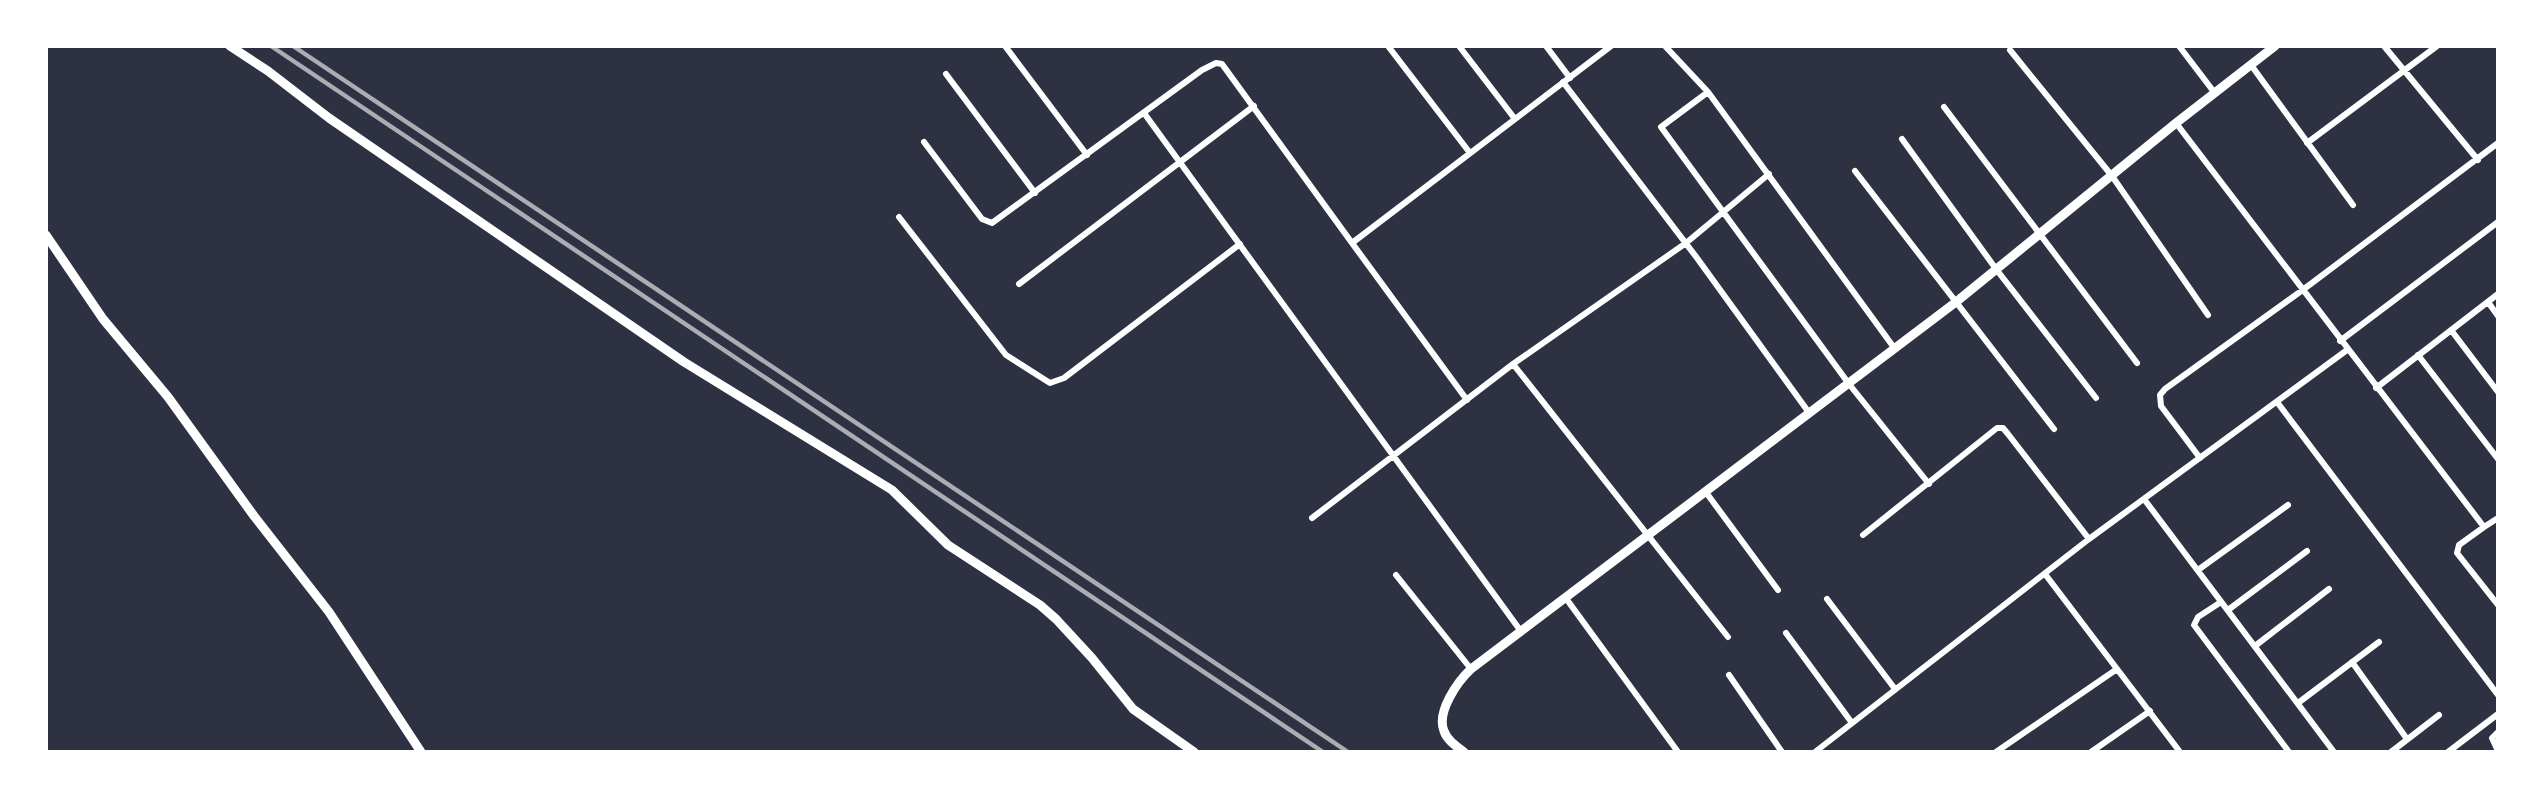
<svg xmlns="http://www.w3.org/2000/svg" width="2544" height="798" viewBox="0 0 2544 798" font-family="Lato,sans-serif">
<rect width="100%" height="100%" fill="#2d3142"/>
<g fill="none" stroke-linecap="round" stroke-linejoin="round">
<path stroke="#fff" stroke-width="6" d="M1005,46L1087,155
M1388,46L1470,153
M1459,46L1515,119
M1546,46L1570,78
M1665,46L1708,92L1895,349
M2179,46L2214,92
M2384,46L2478,160
M2010,50L2112,176L2208,315
M2251,65L2353,205
M946,74L1035,193
M1563,82L1697,258L1810,414
M1708,92L1661,127L1849,384L1929,484
M1944,107L2137,363
M1144,113L1520,630
M2176,123L2484,527L2459,545L2457,553L2498,605
M1902,139L1996,269L2096,398
M924,142L982,219L992,223L1202,70L1216,63L1222,64L1352,243
M2307,143L2437,46
M1855,171L2054,429
M899,217L1006,355L1050,383L1064,378L1240,244
M1019,284L1254,106
M2488,302L2498,316
M2451,330L2498,392
M2340,341L2498,222
M2418,355L2498,459
M1513,364L1728,637
M2376,388L2498,294
M1467,400L1352,243L1611,46
M2277,402L2498,695
M2200,458L2161,406L2160,395L2165,389L2304,289L2498,143
M1705,491L1778,590
M2144,499L2334,752
M1312,518L1513,364L1686,243L1769,174
M2484,527L2498,518
M1863,535L1997,428H2003L2008,434L2089,539
M2198,570L2288,505
M2045,574L2180,752
M1396,575L1471,669
M1565,597L1678,752
M1827,599L1895,689
M2221,602L2198,617L2194,625L2289,752
M2228,610L2307,551
M1786,633L1852,723
M2255,646L2329,589
M2352,662L2407,739
M1729,675L1782,752
M2298,703L2379,642
M2498,732L2492,738L2498,751
M1815,752L2089,539L2347,350
M1996,752L2117,669
M2091,752L2150,711
M2391,752L2439,715
M2448,752L2498,714"/>
<path stroke="#fff" stroke-width="9" d="M230,46L268,71L329,118L684,362L892,490L948,545L1040,605L1056,619L1092,658L1133,709L1194,752
M46,235L103,319L168,397L254,516L329,612L421,752
M1464,752C1456,746 1447,740 1444,731C1436,712 1458,681 1471,669L1956,302L2176,123L2275,46"/>
<path stroke="#abadb3" stroke-width="4.5" d="M271,46L1323,752
M293,46L1348,752"/>
</g>
<rect width="2544" height="798" fill="none" stroke="#ffffff" stroke-width="96"/>
</svg>
